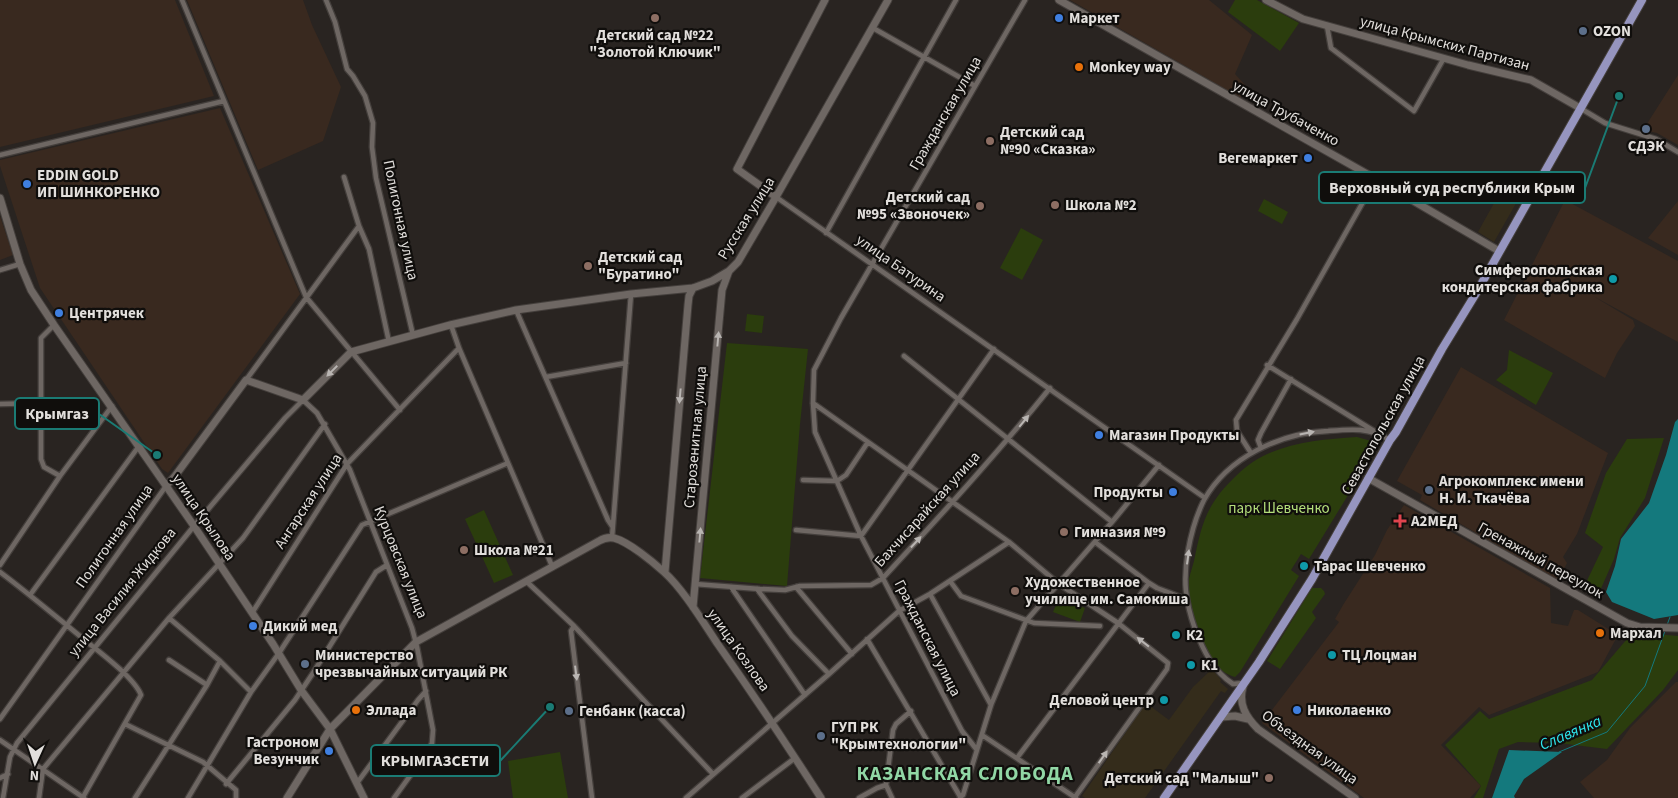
<svg xmlns="http://www.w3.org/2000/svg" width="1678" height="798" viewBox="0 0 1678 798" font-family="'Source Sans 3',sans-serif">
<rect width="100%" height="100%" fill="#292421"/>
<path fill="#342c1b" d="M1509,176L1526,186L1494,242L1478,232Z
M1212,669L1221,680L1220,682L1228,689L1225,693L1221,691L1145,798H1085L1082,796L1146,703L1169,720L1193,687Z"/>
<path fill="#39291f" d="M0,0H175L214,96L0,147Z
M187,0H303L312,25L341,87L323,141L258,170Z
M1070,0H1209L1252,35L1235,74L1247,87L1241,98Z
M1678,75V145L1657,133L1643,130Z
M220,108L300,294L168,473L162,469L40,288L0,166V160Z
M1565,200L1678,261V342L1593,296L1633,320L1635,326L1617,353L1605,378L1504,320Z
M1678,201V255L1648,238Z
M0,216L13,255L0,260Z
M1461,367L1608,453L1577,534L1563,557L1567,563L1558,581L1420,500L1422,495L1397,481Z
M1404,505L1550,588L1551,623L1568,626L1574,610H1578L1618,635L1598,672L1489,715L1479,707L1441,745L1481,786L1470,798H1364L1262,723L1339,622L1335,619L1343,605L1375,555L1387,530Z
M1676,682H1678V798H1594L1580,782L1607,760L1630,728Z"/>
<path fill="#2b3d0d" d="M1235,0H1257L1299,23L1280,51L1228,12Z
M1264,199L1288,212L1282,224L1258,211Z
M1021,228L1043,240L1022,280L1000,268Z
M747,314L764,316L762,333L745,331Z
M727,343L808,349L800,424L787,586L700,578Z
M1509,350L1553,373L1536,405L1496,380L1507,370Z
M1357,437L1371,441L1375,451L1309,559L1301,554L1291,570L1299,576L1240,672L1235,677C1218,672 1212,660 1205,646C1197,631 1188,604 1188,587C1188,579 1192,569 1194,561C1202,522 1207,503 1237,475C1269,443 1315,440 1357,437Z
M1664,438L1645,498L1620,538L1614,559L1599,593L1583,589L1603,547L1585,533L1606,473L1627,439Z
M484,510L513,575L494,583L465,519Z
M1312,588H1321L1324,591L1325,594L1312,612L1316,618L1280,669L1267,661Z
M1059,598L1085,608L1080,622L1053,612Z
M1633,632L1678,636V670L1663,690L1607,749L1558,743L1518,742L1499,749L1483,798H1474L1481,786L1445,745L1480,711L1489,719L1592,680Z
M560,752L568,798H513L508,761Z"/>
<path fill="#14797d" d="M1678,419V615L1654,619L1612,602L1606,592L1615,566L1621,539L1649,503L1666,455L1675,422Z
M1509,750L1562,752L1524,779L1514,796L1515,798H1492Z"/>
<g fill="none" stroke-linecap="round" stroke-linejoin="round">
<path stroke="#14797d" stroke-width="1" d="M1667,625L1670,617
M1559,752L1607,732L1645,686L1665,631"/>
<defs>
<path id="street" d="M182,0L306,297L400,410
M326,0L335,22L347,69L353,76L365,96L373,123L372,147L376,178L413,335
M1327,26L1331,48L1414,111L1444,58
M873,28L975,86
M1580,108L1605,123L1656,139L1678,152
M0,155L224,101
M344,177L359,226L369,249L389,342
M776,197L1205,498
M826,233L956,0
M0,270L20,264
M516,310L608,520L612,526
M54,325L41,338V459L44,467L60,476
M451,325L459,348L552,566
M904,356L1112,522
M1267,365L1374,431
M546,377L626,363
M246,380L359,226
M813,403L1009,542L1059,584L1118,623L1168,663L1167,669L1075,797
M0,404L42,403
M1261,448L1258,440L1261,433L1291,379
M1251,453L1237,431L1236,420L1297,319L1376,179
M803,480L837,481L846,475L868,442
M796,530L861,536L994,349
M612,538L631,294
M1095,542L1149,583L1157,588L1186,599
M0,565L60,476L112,406
M0,572C28,593 54,615 81,637C97,650 134,677 141,695L83,797
M526,581L574,626L713,774
M950,581L961,596L1034,623L1100,626
M695,584L760,589L785,590L800,586L871,585L883,578C940,516 997,454 1050,388
M731,587L805,695
M796,587L852,654
M757,589L792,636L829,674
M930,594L991,705
M30,595L139,446
M252,613L347,464L459,348
M169,618L220,661L251,692
M574,626L571,631L592,798
M867,639L961,798
M169,660L207,685
M1243,683L1233,684C1213,671 1203,650 1195,629C1185,601 1183,580 1188,551C1191,534 1196,516 1204,500C1228,457 1280,433 1328,431C1351,429 1369,427 1390,440
M0,719L166,486
M125,724L203,762L236,790V798
M982,735L1076,798
M0,740L84,798
M977,750L962,731L861,536L815,432L813,403L814,370L841,318L1025,0
M1017,758L1149,583
M0,778L8,774
M357,783L418,700L426,691
M226,784L295,700L313,673L376,572L387,565
M960,797L963,795L991,705L1026,621L1112,522L1159,465
M3,798L10,757L17,743L194,526L285,418L303,400L317,413L350,470L412,628L417,647L433,730L432,743L428,751L394,798
M39,798L43,769L169,618L243,538L325,424
M135,798L207,685L220,661
M188,798L251,692L279,653L362,525L508,463
M686,798L829,674L899,611L930,594L1009,542
M742,798L795,758
M859,798L877,788L886,785
M892,798L886,785L893,730L896,724L911,711"/>
<path id="secondary" d="M1059,0L1376,179L1499,251
M1266,0L1303,19L1468,65L1531,80L1580,108
M776,197L737,169L825,0
M0,198L20,264L31,290L54,325L194,526L273,644L301,690L330,729L364,798
M1368,478L1627,623L1640,627L1678,628
M166,486L175,476L246,380L303,400L351,352L450,325L516,310L631,294L693,288L712,281L729,271L738,262L776,197L888,0
M665,572L688,305L689,296L693,288
M693,607L722,290L729,271
M1243,687C1238,704 1246,717 1258,729L1355,798
M1221,717L1235,716L1248,719
M287,798L330,729L416,642L599,541C604,538 609,537 614,538C629,542 653,562 664,572C683,589 703,622 717,643C753,694 787,745 821,798"/>
<path id="primary" d="M1164,798L1259,662L1312,579L1390,440L1396,432L1442,349L1475,295L1642,0"/>
</defs>
<use href="#street" stroke="#443f3c" stroke-width="7"/>
<use href="#secondary" stroke="#443f3c" stroke-width="9"/>
<use href="#primary" stroke="#443f3c" stroke-width="10"/>
<use href="#street" stroke="#6e6763" stroke-width="4.5"/>
<use href="#secondary" stroke="#6e6763" stroke-width="7"/>
<use href="#primary" stroke="#9695bf" stroke-width="8"/>
</g>
<defs><path id="oneway-solid" d="M-6-.8H1V-3.2L6.5 0L1 3.2V.8H-6Z" transform="scale(1.25)"/></defs>
<g fill="#b9b5b2">
<use href="#oneway-solid" transform="translate(718 339) rotate(-85)"/>
<use href="#oneway-solid" transform="translate(332 371) rotate(135)"/>
<use href="#oneway-solid" transform="translate(680 396) rotate(95)"/>
<use href="#oneway-solid" transform="translate(1024 421) rotate(-51)"/>
<use href="#oneway-solid" transform="translate(1307 433) rotate(-11)"/>
<use href="#oneway-solid" transform="translate(700 535) rotate(-85)"/>
<use href="#oneway-solid" transform="translate(916 542) rotate(-47)"/>
<use href="#oneway-solid" transform="translate(1188 557) rotate(-82)"/>
<use href="#oneway-solid" transform="translate(1143 642) rotate(-142)"/>
<use href="#oneway-solid" transform="translate(576 673) rotate(83)"/>
<use href="#oneway-solid" transform="translate(1103 757) rotate(-55)"/>
</g>
<g fill="#8d6e63" stroke="#100e0c" stroke-width="2">
<circle cx="655" cy="18" r="5"/>
<circle cx="990" cy="141" r="5"/>
<circle cx="1055" cy="205" r="5"/>
<circle cx="980" cy="206" r="5"/>
<circle cx="588" cy="266" r="5"/>
<circle cx="1064" cy="532" r="5"/>
<circle cx="464" cy="550" r="5"/>
<circle cx="1015" cy="591" r="5"/>
<circle cx="1269" cy="778" r="5"/>
</g>
<g fill="#3f7fe0" stroke="#100e0c" stroke-width="2">
<circle cx="1059" cy="18" r="5"/>
<circle cx="1308" cy="158" r="5"/>
<circle cx="27" cy="184" r="5"/>
<circle cx="59" cy="313" r="5"/>
<circle cx="1099" cy="435" r="5"/>
<circle cx="1173" cy="492" r="5"/>
<circle cx="253" cy="626" r="5"/>
<circle cx="1297" cy="710" r="5"/>
<circle cx="329" cy="751" r="5"/>
</g>
<g fill="#5c6f8a" stroke="#100e0c" stroke-width="2">
<circle cx="1583" cy="31" r="5"/>
<circle cx="1646" cy="129" r="5"/>
<circle cx="1429" cy="490" r="5"/>
<circle cx="305" cy="664" r="5"/>
<circle cx="569" cy="711" r="5"/>
<circle cx="821" cy="736" r="5"/>
</g>
<g fill="#e8710a" stroke="#100e0c" stroke-width="2">
<circle cx="1079" cy="67" r="5"/>
<circle cx="1600" cy="633" r="5"/>
<circle cx="356" cy="710" r="5"/>
</g>
<g fill="#0f9aa8" stroke="#100e0c" stroke-width="2">
<circle cx="1613" cy="279" r="5"/>
<circle cx="1304" cy="566" r="5"/>
<circle cx="1176" cy="635" r="5"/>
<circle cx="1332" cy="655" r="5"/>
<circle cx="1191" cy="665" r="5"/>
<circle cx="1164" cy="700" r="5"/>
</g>
<path fill="#e0444e" stroke="#100e0c" stroke-width="2" d="M1397.5 513.5h5v5h5v5h-5v5h-5v-5h-5v-5h5z"/>
<g text-anchor="middle" stroke-width="4.5" stroke-linejoin="round" paint-order="stroke">
<g font-size="15" font-weight="bold" fill="#e2dfdc" stroke="#100e0c" text-anchor="start">
<text x="1069" y="23">Маркет</text>
<text x="1593" y="36">OZON</text>
<text x="655" y="40" text-anchor="middle">Детский сад №22<tspan x="655" dy="17">"Золотой Ключик"</tspan></text>
<text x="1089" y="72">Monkey way</text>
<text x="1000" y="137">Детский сад<tspan x="1000" dy="17">№90 «Сказка»</tspan></text>
<text x="1646" y="151" text-anchor="middle">СДЭК</text>
<text x="1298" y="163" text-anchor="end">Вегемаркет</text>
<text x="37" y="180">EDDIN GOLD<tspan x="37" dy="17">ИП ШИНКОРЕНКО</tspan></text>
<text x="970" y="202" text-anchor="end">Детский сад<tspan x="970" dy="17">№95 «Звоночек»</tspan></text>
<text x="1065" y="210">Школа №2</text>
<text x="598" y="262">Детский сад<tspan x="598" dy="17">"Буратино"</tspan></text>
<text x="1603" y="275" text-anchor="end">Симферопольская<tspan x="1603" dy="17">кондитерская фабрика</tspan></text>
<text x="69" y="318">Центрячек</text>
<text x="1109" y="440">Магазин Продукты</text>
<text x="1439" y="486">Агрокомплекс имени<tspan x="1439" dy="17">Н. И. Ткачёва</tspan></text>
<text x="1163" y="497" text-anchor="end">Продукты</text>
<text x="1411" y="526">А2МЕД</text>
<text x="1074" y="537">Гимназия №9</text>
<text x="474" y="555">Школа №21</text>
<text x="1314" y="571">Тарас Шевченко</text>
<text x="1025" y="587">Художественное<tspan x="1025" dy="17">училище им. Самокиша</tspan></text>
<text x="263" y="631">Дикий мед</text>
<text x="1610" y="638">Мархал</text>
<text x="1186" y="640">К2</text>
<text x="315" y="660">Министерство<tspan x="315" dy="17">чрезвычайных ситуаций РК</tspan></text>
<text x="1342" y="660">ТЦ Лоцман</text>
<text x="1201" y="670">К1</text>
<text x="1154" y="705" text-anchor="end">Деловой центр</text>
<text x="366" y="715">Эллада</text>
<text x="1307" y="715">Николаенко</text>
<text x="579" y="716">Генбанк (касса)</text>
<text x="831" y="732">ГУП РК<tspan x="831" dy="17">"Крымтехнологии"</tspan></text>
<text x="319" y="747" text-anchor="end">Гастроном<tspan x="319" dy="17">Везунчик</tspan></text>
<text x="1259" y="783" text-anchor="end">Детский сад "Малыш"</text>
</g>
<g font-size="15" fill="#e2dfdc" stroke="#100e0c">
<text transform="translate(1445 43) rotate(15)" y="5">улица Крымских Партизан</text>
<text transform="translate(945 113) rotate(-60)" y="5">Гражданская улица</text>
<text transform="translate(1286 113) rotate(29)" y="5">улица Трубаченко</text>
<text transform="translate(746 218) rotate(-58)" y="5">Русская улица</text>
<text transform="translate(401 220) rotate(78)" y="5">Полигонная улица</text>
<text transform="translate(901 268) rotate(35)" y="5">улица Батурина</text>
<text transform="translate(1383 425) rotate(-61)" y="5">Севастопольская улица</text>
<text transform="translate(695 437) rotate(-85)" y="5">Старозенитная улица</text>
<text transform="translate(308 501) rotate(-57)" y="5">Ангарская улица</text>
<text transform="translate(927 509) rotate(-48)" y="5">Бахчисарайская улица</text>
<text transform="translate(204 517) rotate(56)" y="5">улица Крылова</text>
<text transform="translate(114 536) rotate(-55)" y="5">Полигонная улица</text>
<text transform="translate(1541 560) rotate(29)" y="5">Гренажный переулок</text>
<text transform="translate(401 562) rotate(68)" y="5">Курцовская улица</text>
<text transform="translate(122 592) rotate(-51)" y="5">улица Василия Жидкова</text>
<text transform="translate(928 638) rotate(63)" y="5">Гражданская улица</text>
<text transform="translate(739 650) rotate(55)" y="5">улица Козлова</text>
<text transform="translate(1310 747) rotate(36)" y="5">Объездная улица</text>
</g>
<g font-size="15" fill="#b4df7b" stroke="#100e0c">
<text x="1279" y="513">парк Шевченко</text>
</g>
<g font-size="16" font-style="italic" fill="#2fe6ed" stroke="#100e0c">
<text transform="translate(1570 732) rotate(-23)" y="6">Славянка</text>
</g>
<g font-size="20" font-weight="bold" letter-spacing="1" fill="#91d7a5" stroke="#100e0c">
<text x="965" y="780">КАЗАНСКАЯ СЛОБОДА</text>
</g>
</g>
<path fill="none" stroke="#1a7b74" stroke-width="2" d="M1619 96L1585 188M157 455L99 414M550 707L500 761"/>
<g fill="#1a7b74" stroke="#100e0c" stroke-width="2">
<circle cx="1619" cy="96" r="5"/>
<circle cx="157" cy="455" r="5"/>
<circle cx="550" cy="707" r="5"/>
</g>
<g fill="#100e0c" stroke="#1a7b74" stroke-width="2">
<rect x="1319" y="172" width="266" height="31" rx="5"/>
<rect x="15" y="398" width="84" height="31" rx="5"/>
<rect x="371" y="745" width="129" height="31" rx="5"/>
</g>
<g font-size="16" text-anchor="middle" font-weight="bold" fill="#e2dfdc">
<text x="1452" y="193">Верховный суд республики Крым</text>
<text x="57" y="419">Крымгаз</text>
<text x="435" y="766">КРЫМГАЗСЕТИ</text>
</g>
<g transform="translate(35 763) rotate(183)" stroke="#100e0c" stroke-width="4" paint-order="stroke">
<path d="M0-4L9 19L0 12L-9 19Z" fill="#e2dfdc"/>
<text y="-8" font-size="14" font-weight="bold" text-anchor="middle" fill="#e2dfdc">N</text>
</g>
</svg>
